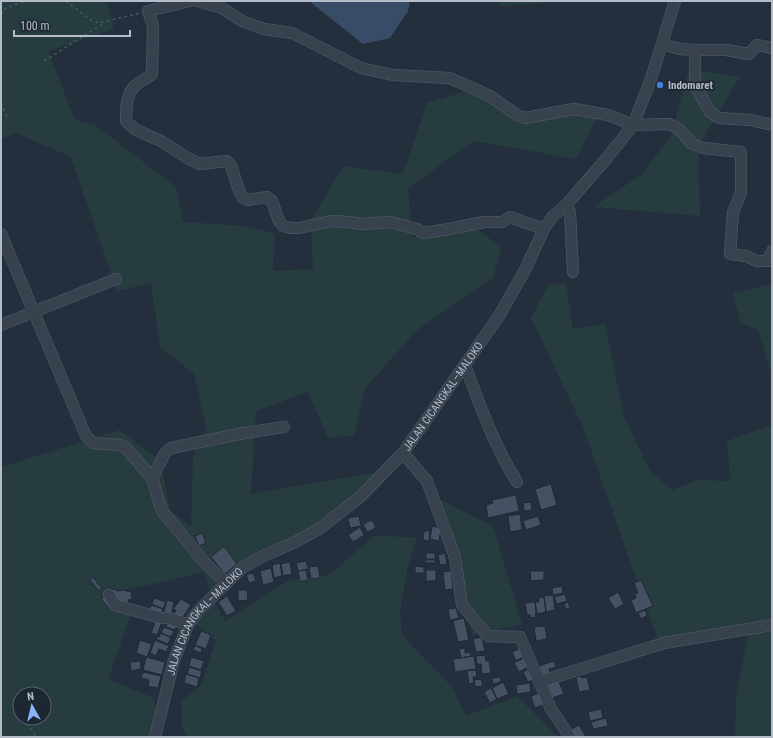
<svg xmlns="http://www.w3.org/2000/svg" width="773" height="738" viewBox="0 0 773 738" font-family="'Roboto Condensed',sans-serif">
<rect width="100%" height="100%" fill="#242f3e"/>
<path fill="#263c3f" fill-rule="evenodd" d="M1,1H107L114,29L48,51L75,120L94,124L176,187L183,222L246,226L275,234L273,271L313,269L311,220L343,166L403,174L427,103L473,89L529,119L569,108L598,114L576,159L473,141L408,189L412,237L474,227L501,247L493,278L417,330L365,388L354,435L328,438L308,392L256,411L251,494L383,471L319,527L253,558L212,597L225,621L288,581L329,575L374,536L417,537L408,566L400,612L402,635L453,688L466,716L517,696L558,737H187L182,728V701L201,685L216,641L192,620L212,597L204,572L100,596L131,614L108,679L154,698L157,737H1V467L120,430L160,460L170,510L191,527L193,457L206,427L194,374L160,347L151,283L117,291L71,157L16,133L1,139ZM20,694H44V718H20Z
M498,1H552L544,3L501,6Z
M689,69L740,77L698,147L700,216L593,207L641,175L671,136Z
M566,284L573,329L605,324L624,417L650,471L672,490L697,480L730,481L727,441L772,425V737H735L736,698L749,628L660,644L638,584L583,427L531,318L548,285Z
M772,284V376L758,330L741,323L733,293Z
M428,493L493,526L522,624L473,635Z"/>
<path fill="#394c67" d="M309,1H410L408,11L390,38L363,44Z"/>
<path fill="#455162" stroke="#1f2835" d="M551,484L557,505L541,510L535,489Z
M516,495L519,511L488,518L486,505L493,503L492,500Z
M531,502L532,510L524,511L523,503Z
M520,514L522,530L510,532L508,516Z
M359,516L361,526L350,528L348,518Z
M538,516L541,525L526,530L523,521Z
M372,520L376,528L367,532L363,524Z
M432,526L441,528L439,541L430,539Z
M360,527L364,535L353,542L348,535Z
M424,531H430L429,541L423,540Z
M202,533L206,543L199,546L195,536Z
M224,546L237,564L225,574L211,557Z
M426,553H435V559H426Z
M445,553L447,564L440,565L438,555Z
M425,560H435V563H425Z
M306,561L308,569L298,571L296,563Z
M290,562L292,574L283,576L281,564Z
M280,563L282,576L274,578L272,565Z
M318,566L320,578L311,579L309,567Z
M415,566L424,567V573H415Z
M271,568L274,582L263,585L260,571Z
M306,570L308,580L300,582L298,571Z
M426,570H436V581H426Z
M451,571L453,589L445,590L443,572Z
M530,571H544V580L531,581Z
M253,573L256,581L249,583L246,575Z
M93,577L102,589L99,591L90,580Z
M641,580L653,606L636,613L631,600L636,598L635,594L638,593L634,583Z
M562,586L563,593L553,595L552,588Z
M116,589L117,591L127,590V592L131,591L132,599L128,600L129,602L116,604L111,597L110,590Z
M238,590H247L248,600L238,601Z
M618,592L624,604L615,609L608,598Z
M565,594L567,601L557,604L554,597Z
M553,595L555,610L546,612L544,596Z
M105,596L113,605L109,608L101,599Z
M227,596L236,611L227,616L218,602Z
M544,597L546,612L537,614L535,602H539L538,598Z
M154,598L166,602L163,609L152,604Z
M181,599L191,605L182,618L174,614L176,610L173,609Z
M167,600L174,602L171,617L163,615Z
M535,602L536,614H535L536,617L531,618L530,615H527L525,603Z
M568,602L570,608L566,609L564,604Z
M151,605L163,609L161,616L149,612Z
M456,608L459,618L450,620L448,609Z
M645,610L647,616L641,619L638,613Z
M169,618L178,621L175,630L166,627Z
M464,618L469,640L458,642L453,621Z
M156,620L162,622L157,635L151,633Z
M545,626L547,639L536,641L534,627Z
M164,627L174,631L171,637L161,633Z
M201,631L211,635L206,649L195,645Z
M161,633L171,638L168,644L156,639L157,636L159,637Z
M482,637L485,651L476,652L473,639Z
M140,640L152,644L147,657L136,653Z
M155,640L169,646L166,652L159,649L156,656L150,653Z
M195,645L202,649L201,653L193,650Z
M523,647L527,655L516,661L512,652Z
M465,648V653L470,652L471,656L461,658L459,649Z
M485,655L486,661H489L491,673L482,674L481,664H477L476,656Z
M474,656L476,669L455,672L453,659Z
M146,657L165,662L162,675L143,670Z
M191,657L204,661L201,670L189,666Z
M524,658L528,667L519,672L514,663Z
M140,661L141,669L131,671L130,662Z
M554,661L556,667L549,669L550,674L543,677L539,666Z
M189,667L202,671L200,678L187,674Z
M533,667L538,678L528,682L523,672Z
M476,670L477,677H473L474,683L469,684L467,671Z
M143,672L161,676L158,688L148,686L149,680L141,678Z
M186,674L199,678L197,687L184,683Z
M581,676L582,678L587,677L590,690L579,692L576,677Z
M500,677L501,682L493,684L492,678Z
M557,677L564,694L552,698L546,682Z
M481,679L483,686L475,687L474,680Z
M503,682L509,694L497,699L492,688Z
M530,683L531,692L517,694L516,685Z
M491,688L497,699L490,703L484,692Z
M542,692L546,704L535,708L531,696Z
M601,709L603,718L590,721L588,712Z
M606,718L608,726L593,729L591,722Z
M579,725L586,737H574L570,730Z"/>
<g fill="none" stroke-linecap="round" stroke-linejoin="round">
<defs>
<g id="minor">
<path d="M190,1L148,11L153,26L152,74C147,78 141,81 136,85C126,93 126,110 126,121L136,130L161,141L189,159L200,164L227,161L231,166L240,193L243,198L247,200L267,197L272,201L279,221L283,226L290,228H299L331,221L349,222L361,224L390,222L417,229L423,233L449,229L484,222H502L510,217L544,229"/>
<path d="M198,1L222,8L242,21L264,29L292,33L361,68L393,75L449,78L468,86L490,96L517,115L525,118L574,109L608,115L633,125L669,124L680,130L691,143L703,148L741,152V193L733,212L730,254L746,256L757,261H768L772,251"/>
<path d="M662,44L680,49L695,50H726L749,54L757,45L772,48"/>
<path d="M695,50V85L710,112L719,118L751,120L772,125"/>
<path d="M567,204L570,213L573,272"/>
<path d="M1,234L86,436L93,443L120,445L125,447L152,478L162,511L205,563L226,583"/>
<path d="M1,325L116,279"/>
<path d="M465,365C480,405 494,446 517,482"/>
<path d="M403,453L427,481L455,557L462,605L488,636L520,637L551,709L570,737"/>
<path d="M152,478L165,453L171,448L244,433L284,427"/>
<path d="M109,595L115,605L161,618H169L188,625"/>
<path d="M539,682L664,643L772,625"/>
<path id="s1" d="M155,737L174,660L188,625L198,611L242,568L257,559L295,542L319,529L360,497L403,453L499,316L525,270L544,229L552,217L567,204L607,158L633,125L651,79L675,1"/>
</g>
</defs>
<use href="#minor" stroke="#565f6c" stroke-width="12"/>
<path stroke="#44595c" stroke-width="1.5" stroke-dasharray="3 3" stroke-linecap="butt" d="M66,1L92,21L99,23L140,13
M1,15L6,8L25,1
M44,61L104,23
M1,103L8,120
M18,708L20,712
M24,718L36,737"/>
<use href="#minor" stroke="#38414e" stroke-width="11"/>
</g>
<circle fill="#3f7fe0" stroke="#1d2633" stroke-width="1.5" cx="660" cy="85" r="4"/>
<g text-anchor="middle" stroke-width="3.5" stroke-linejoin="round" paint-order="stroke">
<g font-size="11" font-weight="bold" fill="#b4bcc9" stroke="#1d2633" text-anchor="start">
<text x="668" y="89">Indomaret</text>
</g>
<g font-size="11" fill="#b4bcc9" stroke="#1d2633">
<text dy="4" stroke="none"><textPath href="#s1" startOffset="465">JALAN CICANGKAL–MALOKO</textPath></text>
<text dy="4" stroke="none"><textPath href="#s1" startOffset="129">JALAN CICANGKAL–MALOKO</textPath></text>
</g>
</g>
<rect width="773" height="738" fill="none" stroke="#b4bcc9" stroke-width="4"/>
<g transform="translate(32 706) rotate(352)"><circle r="19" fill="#1d2633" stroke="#59626f"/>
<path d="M0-3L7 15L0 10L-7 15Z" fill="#8ab4f8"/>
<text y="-6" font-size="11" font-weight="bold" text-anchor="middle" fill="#b4bcc9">N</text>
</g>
<path d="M14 30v6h116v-6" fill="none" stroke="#b4bcc9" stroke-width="2"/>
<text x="20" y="30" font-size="12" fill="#b4bcc9" stroke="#1d2633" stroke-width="3" paint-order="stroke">100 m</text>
</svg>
